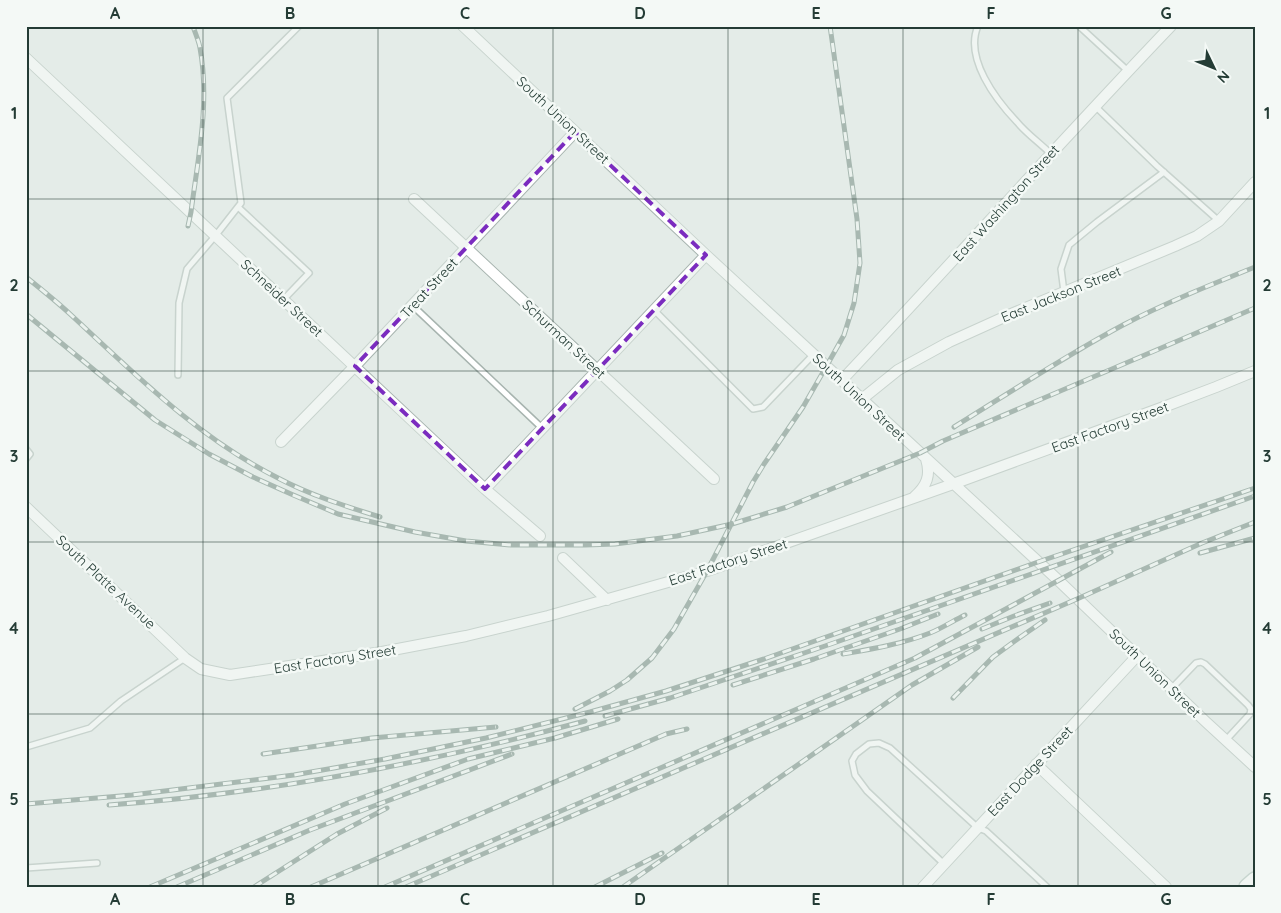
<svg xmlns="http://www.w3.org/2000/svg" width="1281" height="913" viewBox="0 0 1281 913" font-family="Quicksand,sans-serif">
<rect width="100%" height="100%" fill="#e4ece8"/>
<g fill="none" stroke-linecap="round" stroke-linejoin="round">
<defs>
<path id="lane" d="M978,26C964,58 996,100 1017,122C1027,134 1040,143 1051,154
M1079,26L1128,71
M1095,106L1157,166L1219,221
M238,207L309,273L284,299
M1064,292L1061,269L1069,245L1097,222L1164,172
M412,305L542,428
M654,310L753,409L763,407L813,355
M178,375L179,303L187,269L216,235L241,203L227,98L299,26
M26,449L30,454L26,459
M1171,689L1196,663L1201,662L1205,664L1248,705L1251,709L1250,714L1226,740
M26,747L90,728L121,701L185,658
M944,864L867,791L855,775L852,761L856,754L869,744L879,743L890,748L978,828L986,831L1047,887
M26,868L97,863"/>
<path id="street" d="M463,26L706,255L1058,580L1206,722L1255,767
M26,58L485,489L540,536
M414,199L714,479
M842,380C952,263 1059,143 1171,26
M862,399L898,370L949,342L1011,314L1175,246L1197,236L1219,221L1255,182
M281,442L355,366L575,132
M485,489L706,255
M914,497C927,486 931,475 926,459
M26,507L185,658L201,669L230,675L382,652L466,636L548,616L707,571L953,484L1161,408L1216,387L1255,371
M563,558L607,600
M1036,764L1166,887
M923,887L1137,656"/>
<path id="secondary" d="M1247,887L1255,880"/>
</defs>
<use href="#lane" stroke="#a7b4af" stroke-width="8"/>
<use href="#street" stroke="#a7b4af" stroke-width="12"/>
<use href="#secondary" stroke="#a3b7af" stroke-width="18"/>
<use href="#lane" stroke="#fff" stroke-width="5"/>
<use href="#street" stroke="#fff" stroke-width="10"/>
<use href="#secondary" stroke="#fff" stroke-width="15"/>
<defs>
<path id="rail" d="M188,226L191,212C198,158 210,102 200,48C199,41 195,33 193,26
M26,277C41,289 56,301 70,314C135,374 197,437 278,478C310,495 345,506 380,517
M26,314L155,420L209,454L253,477L291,494L338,514L415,532L466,541L511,545H585L615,544L677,536L732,524L787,507L920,453L943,441L1255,308
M954,427C1009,393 1065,356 1123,325C1165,303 1210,285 1255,267
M1200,553L1255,538
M982,629L1014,616L1050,603
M843,654C872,649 902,644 930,633C942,628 953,621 965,615
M733,685L814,659L900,629L938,614
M953,698L993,657L1019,638L1045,620
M575,709L610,691L627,680L652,658L674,629L707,571L753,482L764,464L803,407L826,367L844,335L854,303L860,263L857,219L830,26
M605,716L670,698L825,646L1255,496
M263,754L372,738L496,727
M26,804L132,795L294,775L385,759L486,738L590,712L666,691L764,659L1038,562L1255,488
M109,805C269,793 430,763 585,721
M150,887L345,804L468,759L555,738L618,719
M177,887L310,830L512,754
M254,887L337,834L387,808
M311,887L666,734L687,729
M385,887L915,658L1111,552
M406,887L1077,599L1202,543L1255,522
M595,887L662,853
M623,887L912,685L978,647"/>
</defs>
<use href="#rail" stroke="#5f7870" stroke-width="5"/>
<use href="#rail" stroke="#f4f9f6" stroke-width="3" stroke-dasharray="9" stroke-linecap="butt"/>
</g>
<path d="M0 0H1281V913H0ZM575,132L706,255L485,489L355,366Z" fill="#e4ece8" fill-opacity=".55" fill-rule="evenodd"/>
<path fill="none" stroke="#7b2cbf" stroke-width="4" stroke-dasharray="10 6" stroke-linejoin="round" d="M575,132L706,255L485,489L355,366Z"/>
<path fill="none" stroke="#243c35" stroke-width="1" stroke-opacity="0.55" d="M203,26V887M378,26V887M553,26V887M728,26V887M903,26V887M1078,26V887M26,199H1255M26,371H1255M26,542H1255M26,714H1255"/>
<g text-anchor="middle" stroke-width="5" stroke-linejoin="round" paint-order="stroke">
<g font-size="14" fill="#243c35" stroke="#f4f9f6">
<text transform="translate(563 120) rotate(43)" y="5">South Union Street</text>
<text transform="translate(1006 203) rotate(-48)" y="5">East Washington Street</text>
<text transform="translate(429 288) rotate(-47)" y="5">Treat Street</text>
<text transform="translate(1061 294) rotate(-22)" y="5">East Jackson Street</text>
<text transform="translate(282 298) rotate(43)" y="5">Schneider Street</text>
<text transform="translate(564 339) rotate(43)" y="5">Schurman Street</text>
<text transform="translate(859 397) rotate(43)" y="5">South Union Street</text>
<text transform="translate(1110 427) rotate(-20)" y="5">East Factory Street</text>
<text transform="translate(728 562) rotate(-18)" y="5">East Factory Street</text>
<text transform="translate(106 582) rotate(43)" y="5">South Platte Avenue</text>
<text transform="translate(335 659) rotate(-9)" y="5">East Factory Street</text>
<text transform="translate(1155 673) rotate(44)" y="5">South Union Street</text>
<text transform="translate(1030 771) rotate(-47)" y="5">East Dodge Street</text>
</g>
</g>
<rect width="1281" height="913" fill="none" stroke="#f4f9f6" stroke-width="55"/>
<g transform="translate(1214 68) rotate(133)" stroke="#f4f9f6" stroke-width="4" paint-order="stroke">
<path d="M0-4L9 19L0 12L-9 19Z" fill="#243c35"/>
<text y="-8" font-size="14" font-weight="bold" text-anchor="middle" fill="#243c35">N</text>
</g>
<rect x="28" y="28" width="1226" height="858" fill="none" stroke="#243c35" stroke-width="2"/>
<g font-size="16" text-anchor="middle" font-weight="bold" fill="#243c35">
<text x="115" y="19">A</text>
<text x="290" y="19">B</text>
<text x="465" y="19">C</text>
<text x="640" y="19">D</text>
<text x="816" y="19">E</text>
<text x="991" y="19">F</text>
<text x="1166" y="19">G</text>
<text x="14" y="119">1</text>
<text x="1267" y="119">1</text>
<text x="14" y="291">2</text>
<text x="1267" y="291">2</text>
<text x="14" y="462">3</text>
<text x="1267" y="462">3</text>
<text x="14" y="634">4</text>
<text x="1267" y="634">4</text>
<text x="14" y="805">5</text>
<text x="1267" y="805">5</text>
<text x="115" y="905">A</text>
<text x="290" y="905">B</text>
<text x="465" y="905">C</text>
<text x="640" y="905">D</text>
<text x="816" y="905">E</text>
<text x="991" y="905">F</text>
<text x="1166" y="905">G</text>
</g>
</svg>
